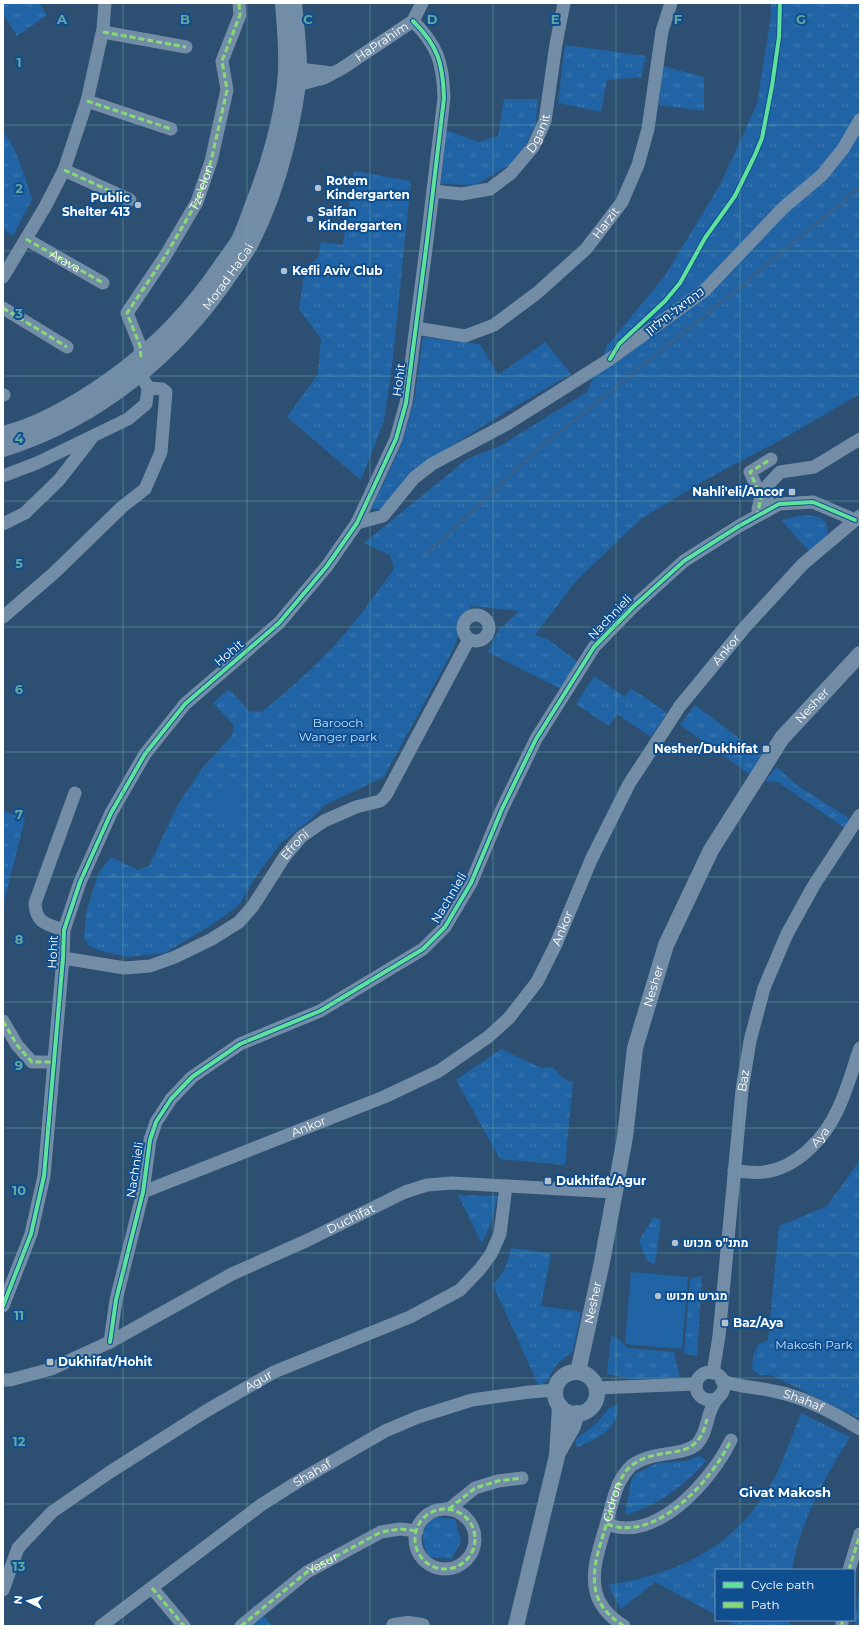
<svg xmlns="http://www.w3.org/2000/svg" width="863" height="1629" viewBox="0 0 863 1629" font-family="Montserrat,Heebo,sans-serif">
<defs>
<pattern id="grass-tufts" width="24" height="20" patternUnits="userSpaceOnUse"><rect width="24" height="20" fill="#2064a5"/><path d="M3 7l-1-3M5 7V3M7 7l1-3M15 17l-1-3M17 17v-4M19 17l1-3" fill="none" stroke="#417bb2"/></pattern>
</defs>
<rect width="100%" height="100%" fill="#2d4f72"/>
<path fill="url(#grass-tufts)" d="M3,3H39L47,15L17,36L3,14Z
M771,3H860V394L786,437L709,478L642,518L576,581L535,635L548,639L579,663L563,690L488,652L500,627H502L519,611L471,606L452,652L384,777L325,805L308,822L281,843L256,876L239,905L213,924L165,953L128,957L102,951L89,946L84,938L86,913L98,874L111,857L138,870L149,866L178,804L203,767L232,736L234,725L213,703L229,689L249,711L262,712C286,692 310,671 332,648C355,624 374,596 394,569L390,555L364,543L467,459L500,446L587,392L607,346L664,277L720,185L757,104L771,16Z
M565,45L646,56L641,77L607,80L601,112L558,103Z
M663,66L704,77V111L658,105Z
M504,99H538L536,124L527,142L514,162L476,185L441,184L446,130L479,142L498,136Z
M3,133C14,139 28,186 32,199L13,236L3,229Z
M354,171L411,181L393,357L384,421L361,480L287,417L318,374L321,339L299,309L305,268L318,258L321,242L343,245Z
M423,337L480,344L498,375L545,342L571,374L504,413L410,472L382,509H371L401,446L414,402Z
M803,515C812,516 825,515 827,527C828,530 828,533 826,536C823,542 814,547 809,551L781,520Z
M594,676L625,697L631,688L667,713L651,737L617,714L609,726L576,704Z
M695,705L764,757L751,775L680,725Z
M777,767L795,784L850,819L849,831L778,782L765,781Z
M3,811L25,818L3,906Z
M501,1049L541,1068L552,1067L563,1078L573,1083L565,1165L500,1159L456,1080Z
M860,1160V1419L771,1375H759L752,1369L753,1356L758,1345L768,1340L779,1226L827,1206Z
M458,1195L498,1196L491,1223L482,1244Z
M653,1217L661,1220L655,1264L647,1261L639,1241Z
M511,1248L551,1254L541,1306L581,1312L573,1351C567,1356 560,1360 556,1366C550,1374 549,1382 539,1386L493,1285C504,1273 508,1263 511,1248Z
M702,1276L697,1356L684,1353L690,1279Z
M611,1335L621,1341L627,1348L674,1352L680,1378L631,1379L607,1374Z
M618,1404C619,1429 597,1439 577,1447L575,1440L598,1422L609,1408Z
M801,1413L850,1437C824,1479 800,1521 792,1570H716V1615L655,1582L621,1609L608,1585C683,1573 741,1544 777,1473C786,1454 793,1433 801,1413Z
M700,1456L706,1461C683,1487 658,1505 625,1515L631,1481L635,1474L657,1463L686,1461Z
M431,1517L455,1519L461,1542L451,1559L429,1557C421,1541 420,1533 431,1517Z
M858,1594H860V1626H855Z
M254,1604L272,1626H245Z
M725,1620H789V1626H736Z"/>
<path fill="#2064a5" d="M226,779H230L238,789L242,806L229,828L219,820L218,794Z
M631,1272L688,1277L682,1349L625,1344Z"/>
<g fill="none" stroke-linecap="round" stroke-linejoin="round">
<path stroke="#346290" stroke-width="3.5" d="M428,553L537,450L745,283L860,187"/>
<g stroke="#748da6" stroke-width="13">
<path d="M103,32L186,47"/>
<path d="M299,69L332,73"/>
<path id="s1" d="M298,83H305L324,78L341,69L413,21L422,3"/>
<path d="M87,101L171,129"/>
<path d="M64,170L130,200"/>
<path id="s2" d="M433,191L462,194L490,189L511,173L533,147L545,121L556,44L564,3"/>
<path d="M26,239L103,283"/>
<path d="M3,277L45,207L64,170L87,101L103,29L105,3"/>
<path d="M3,308L67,347"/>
<path id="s3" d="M416,328L465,336L494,325L537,293L586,249L622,202L638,165L648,129L662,31L671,3"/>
<path id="s4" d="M141,357L140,346L127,313L164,258L197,202L211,161L227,90L222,61L240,15L239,3"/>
<path d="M3,395H4"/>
<path d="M3,476L37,463L93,436L128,419L146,404L148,388L145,382"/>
<path d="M758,509L761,497L750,472L771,459"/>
<path d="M767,511L768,485L780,472L814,467L860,439"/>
<path d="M357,523L383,516L414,478L432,464L507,424L610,359L704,291L783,208L822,175L843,149L860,120"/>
<path d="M3,524L25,513L59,480L91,439"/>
<circle cx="476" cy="628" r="13"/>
<path d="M3,617L54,573L122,507L145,489L161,452L166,392L162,389L148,388"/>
<path d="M64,930C47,924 36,924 35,903L75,793"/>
<path id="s5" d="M63,958L125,968L150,966L175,957L212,939L239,922L253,906L285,856L301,837L324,821L356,807L380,801L386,795L469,639"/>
<path d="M3,1021L17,1045L32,1062H53"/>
<path id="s6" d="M734,1171C743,1171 755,1174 764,1172C797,1168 825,1138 838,1109C847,1090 853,1068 860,1048"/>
<path id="s7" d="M143,1192L384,1097L439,1071L488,1037L509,1018L537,982L556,944L591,860L629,784L680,706L745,627L803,564L860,516"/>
<path d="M3,1306L31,1234L44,1176L63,958L64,930L80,882L111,813L145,754L185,704L279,623L327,566L357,523L396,439L406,403L427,241L444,98C443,63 438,46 413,21"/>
<path d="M110,1342L116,1300L143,1192L150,1140L156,1122L171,1099L192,1077L240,1044L320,1011L423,949L445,927L471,883L502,809L536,739L594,647L633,607L684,561L739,526L779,504L813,502L855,520"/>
<circle cx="710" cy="1386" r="14"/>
<path id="s8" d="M713,1373L719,1336L742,1090L750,1041L764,988L787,934L814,885L860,815"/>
<path id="s9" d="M3,1380H10L51,1369L110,1342L232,1274L308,1240L405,1192L427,1185L452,1183L614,1192"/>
<path id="s10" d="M722,1381C739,1387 756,1387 773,1391C802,1396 836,1414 860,1429"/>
<path d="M596,1388L696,1384"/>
<path d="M449,1509L475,1488L498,1481L522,1478"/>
<circle cx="445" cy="1539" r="30"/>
<path d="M607,1524C656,1544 712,1480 731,1440"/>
<path d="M849,1570L860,1534"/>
<path d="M152,1588L184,1626"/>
<path id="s11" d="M3,1590L18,1548L52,1512L110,1472L206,1411L274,1372L410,1317L460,1290L480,1269L491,1254L500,1234L506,1186"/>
<path id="s12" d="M101,1626L261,1505L302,1479L385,1431L418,1417L472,1400L529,1392L556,1390"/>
<path d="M241,1626L307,1572L381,1532L400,1529L417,1531"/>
<path id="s13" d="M624,1626C611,1618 600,1608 596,1592C590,1568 602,1541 608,1518C611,1507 614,1494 619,1483C622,1477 626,1471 631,1466C651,1450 682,1457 697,1444C709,1432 705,1411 720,1395"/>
<path d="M842,1626V1620"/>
</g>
<g stroke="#748da6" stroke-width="16">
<path d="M3,434C40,425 80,401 111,379C155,348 193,308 223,263C228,256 234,248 239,240C244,230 248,218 252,207C269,164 283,119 286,72C287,49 285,26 283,3"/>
<path id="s14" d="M3,449C97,420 177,354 231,273C238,263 247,252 252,241C267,211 278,179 286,147C292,122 298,95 299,69C299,47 296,25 294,3"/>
<path id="s15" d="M578,1372L602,1262L625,1137L635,1048L666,945L711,850L782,738L860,654"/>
<circle cx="576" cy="1393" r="21"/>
<path d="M559,1451L573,1426L577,1413"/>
<path d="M394,1626L408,1624L422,1626"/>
<path d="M516,1626L557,1456L560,1406"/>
</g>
<g stroke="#86db77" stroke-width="3" stroke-dasharray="6 3" stroke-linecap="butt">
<path d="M103,32L186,47"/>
<path d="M87,101L171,129"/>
<path d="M64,170L130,200"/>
<path id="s16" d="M26,239L103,283"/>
<path d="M3,308L67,347"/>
<path d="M141,357L140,346L127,313L164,258L197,202L211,161L227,90L222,61L240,15L239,3"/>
<path d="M3,395H4"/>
<path d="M757,517L761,497L750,472L771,459"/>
<path d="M3,1021L17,1045L32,1062H53"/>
<path d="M449,1509L475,1488L498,1481L522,1478"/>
<circle cx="445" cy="1539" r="30"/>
<path d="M607,1524C656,1544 712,1480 731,1440"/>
<path d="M849,1570L860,1534"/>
<path d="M152,1588L184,1626"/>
<path id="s17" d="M241,1626L307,1572L381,1532L400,1529L417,1531"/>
<path d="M624,1626C611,1618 600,1608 596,1592C590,1568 602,1541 608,1518C612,1506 614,1492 620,1481C623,1475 626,1470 631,1466C661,1442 697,1467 707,1419"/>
<path d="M842,1626V1620"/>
</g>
<defs>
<path id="cycleway" d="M610,359L619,344L665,301L680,283L705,238L735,196L755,155L762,138L772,86L779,37L780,3
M3,1306L31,1234L44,1176L63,958L64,930L80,882L111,813L145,754L185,704L279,623L327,566L357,523L396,439L406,403L427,241L444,98C443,63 438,46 413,21
M110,1342L116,1300L143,1192L150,1140L156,1122L171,1099L192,1077L240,1044L320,1011L423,949L445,927L471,883L502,809L536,739L594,647L633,607L684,561L739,526L779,504L813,502L855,520"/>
</defs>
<use href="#cycleway" stroke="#104f8f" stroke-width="6"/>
<use href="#cycleway" stroke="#60e19b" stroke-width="4"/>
</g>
<path fill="none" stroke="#63a6a1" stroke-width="1" stroke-opacity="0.55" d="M123,3V1626M247,3V1626M370,3V1626M493,3V1626M616,3V1626M740,3V1570M3,125H860M3,251H860M3,376H860M3,501H860M3,627H860M3,752H860M3,877H860M3,1002H860M3,1128H860M3,1253H860M3,1378H860M3,1504H860M740,1620V1626"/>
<g fill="#b6c1ce" stroke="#104f8f" stroke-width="1.5">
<circle cx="318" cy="188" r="4"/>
<circle cx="138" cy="205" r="4"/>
<circle cx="310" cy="219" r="4"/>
<circle cx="284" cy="271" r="4"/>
<rect x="788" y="488" width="8" height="8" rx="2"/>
<rect x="762" y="745" width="8" height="8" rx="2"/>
<rect x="544" y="1177" width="8" height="8" rx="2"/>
<circle cx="675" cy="1243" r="4"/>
<circle cx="658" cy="1296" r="4"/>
<rect x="721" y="1319" width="8" height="8" rx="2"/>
<rect x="46" y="1358" width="8" height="8" rx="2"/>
</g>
<g text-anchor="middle" stroke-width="4" stroke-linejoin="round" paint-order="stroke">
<g font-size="12" fill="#fff" stroke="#104f8f">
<text dy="4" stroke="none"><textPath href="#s1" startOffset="95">HaPrahim</textPath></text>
<text dy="4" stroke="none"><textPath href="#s2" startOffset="133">Dganit</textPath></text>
<text dy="4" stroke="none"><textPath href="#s4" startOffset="193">Tze'elon</textPath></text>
<text dy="4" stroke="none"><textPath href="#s3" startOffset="233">Harzit</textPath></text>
<text dy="4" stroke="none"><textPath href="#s16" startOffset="45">Arava</textPath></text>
<text dy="4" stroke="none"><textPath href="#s14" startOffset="289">Morad HaGai</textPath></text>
<text transform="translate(675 311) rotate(-37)" y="4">כרמיאל-חילזון</text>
<text transform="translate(399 380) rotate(-82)" y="4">Hohit</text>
<text transform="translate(610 617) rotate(-46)" y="4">Nachnieli</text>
<text dy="4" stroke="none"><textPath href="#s7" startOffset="838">Ankor</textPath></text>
<text transform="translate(229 653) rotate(-40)" y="4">Hohit</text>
<text dy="4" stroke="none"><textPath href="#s15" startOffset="719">Nesher</textPath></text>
<text dy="4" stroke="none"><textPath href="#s5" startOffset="283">Efroni</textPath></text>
<text transform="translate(449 898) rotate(-59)" y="4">Nachnieli</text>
<text dy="4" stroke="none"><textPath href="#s7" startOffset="513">Ankor</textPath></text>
<text transform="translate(53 952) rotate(-87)" y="4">Hohit</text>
<text dy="4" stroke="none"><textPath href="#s15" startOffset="394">Nesher</textPath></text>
<text dy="4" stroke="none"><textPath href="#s8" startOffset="294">Baz</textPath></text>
<text dy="4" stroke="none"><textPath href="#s7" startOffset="178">Ankor</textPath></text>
<text dy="4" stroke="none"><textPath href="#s6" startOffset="98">Aya</textPath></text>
<text transform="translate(135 1170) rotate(-81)" y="4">Nachnieli</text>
<text dy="4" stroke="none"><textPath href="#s9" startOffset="385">Duchifat</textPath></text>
<text dy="4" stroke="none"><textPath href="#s15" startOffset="71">Nesher</textPath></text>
<text dy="4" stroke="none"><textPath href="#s11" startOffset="339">Agur</textPath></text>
<text dy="4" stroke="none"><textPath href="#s10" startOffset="84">Shahaf</textPath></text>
<text dy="4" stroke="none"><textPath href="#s12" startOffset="261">Shahaf</textPath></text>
<text dy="4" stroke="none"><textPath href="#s13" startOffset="138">Gidron</textPath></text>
<text dy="4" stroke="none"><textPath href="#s17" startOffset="103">Yasur</textPath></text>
</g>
<g font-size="12" font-weight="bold" fill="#fff" stroke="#104f8f" text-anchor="start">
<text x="326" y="185">Rotem<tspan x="326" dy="14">Kindergarten</tspan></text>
<text x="130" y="202" text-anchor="end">Public<tspan x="130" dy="14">Shelter 413</tspan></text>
<text x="318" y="216">Saifan<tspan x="318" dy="14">Kindergarten</tspan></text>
<text x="292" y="275">Kefli Aviv Club</text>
<text x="784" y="496" text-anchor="end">Nahli'eli/Ancor</text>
<text x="758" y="753" text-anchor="end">Nesher/Dukhifat</text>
<text x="556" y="1185">Dukhifat/Agur</text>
<text x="683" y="1247">מתנ"ס מכוש</text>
<text x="666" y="1300">מגרש מכוש</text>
<text x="733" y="1327">Baz/Aya</text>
<text x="58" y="1366">Dukhifat/Hohit</text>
</g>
<g font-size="12" fill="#c0e0fd" stroke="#104f8f">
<text x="338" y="727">Barooch<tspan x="338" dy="14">Wanger park</tspan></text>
<text x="814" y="1349">Makosh Park</text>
</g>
<g font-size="13" font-weight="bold" fill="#fff" stroke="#104f8f">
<text x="785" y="1497">Givat Makosh</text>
</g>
</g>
<g font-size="13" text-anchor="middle" font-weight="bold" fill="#63a6a1" stroke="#104f8f" stroke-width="4" stroke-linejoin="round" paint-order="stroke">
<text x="62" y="24">A</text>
<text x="185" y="24">B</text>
<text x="308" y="24">C</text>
<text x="432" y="24">D</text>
<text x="555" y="24">E</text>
<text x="678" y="24">F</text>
<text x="801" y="24">G</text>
<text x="19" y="67">1</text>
<text x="19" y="193">2</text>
<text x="19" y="318">3</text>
<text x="19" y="443">4</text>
<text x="19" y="568">5</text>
<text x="19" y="694">6</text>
<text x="19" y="819">7</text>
<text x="19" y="944">8</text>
<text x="19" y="1070">9</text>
<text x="19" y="1195">10</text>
<text x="19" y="1320">11</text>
<text x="19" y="1446">12</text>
<text x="19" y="1571">13</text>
</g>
<rect width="863" height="1629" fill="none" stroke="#ffffff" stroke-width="8"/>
<rect x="715" y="1569" width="140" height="52" fill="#104f8f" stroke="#7095bc"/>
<rect x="723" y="1582" width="20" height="6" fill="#60e19b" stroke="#7095bc"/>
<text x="751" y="1589" font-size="12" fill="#ffffff">Cycle path</text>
<rect x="723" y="1602" width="20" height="6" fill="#86db77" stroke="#7095bc"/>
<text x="751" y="1609" font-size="12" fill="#ffffff">Path</text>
<g transform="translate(28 1601) rotate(276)" stroke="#104f8f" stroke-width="3" paint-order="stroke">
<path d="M0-3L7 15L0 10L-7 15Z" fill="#ffffff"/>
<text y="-6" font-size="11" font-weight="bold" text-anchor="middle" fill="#ffffff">N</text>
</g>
</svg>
